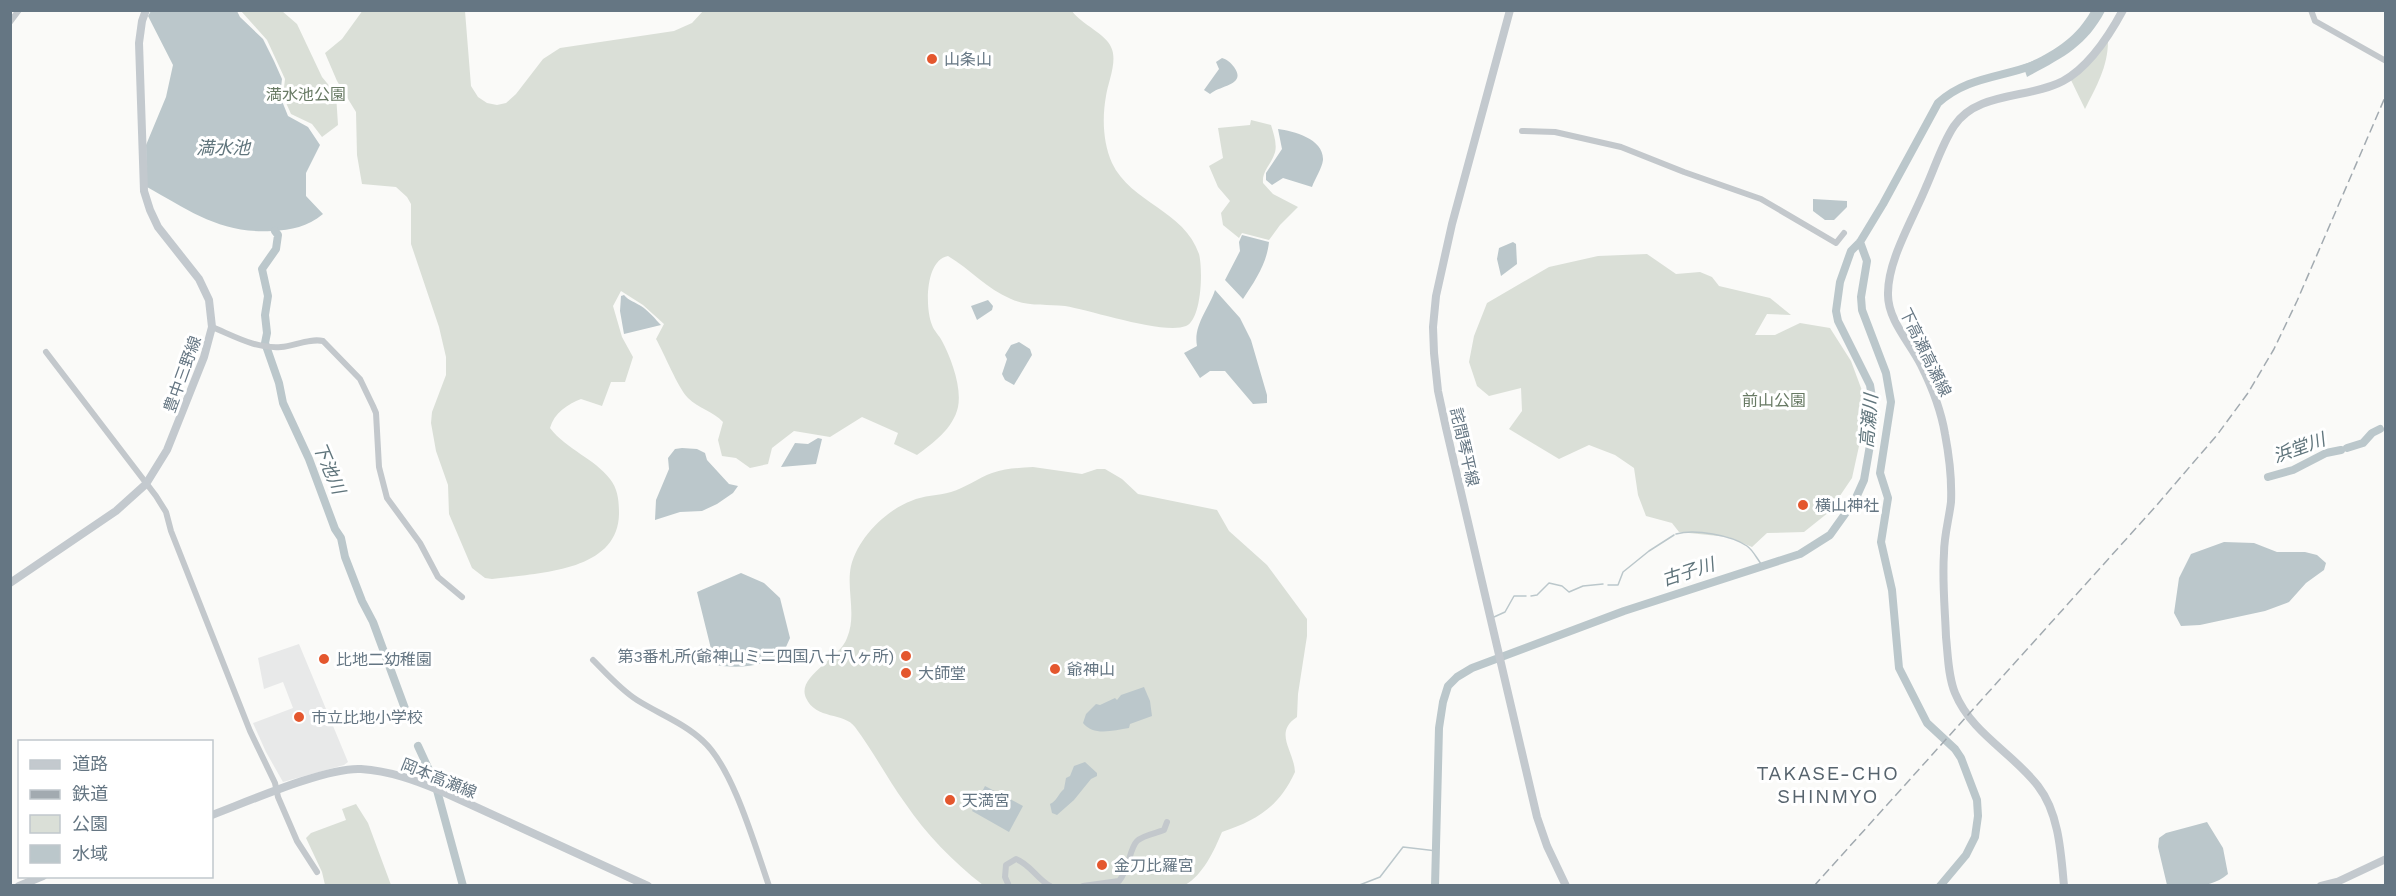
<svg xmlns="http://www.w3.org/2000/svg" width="2396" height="896" viewBox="0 0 2396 896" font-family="'Work Sans','Noto Sans JP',sans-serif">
<rect width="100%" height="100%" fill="#fafaf8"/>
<path fill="#e8e9e9" d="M299,644L348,762L344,765L283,782L266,752L253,723L293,708L283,682L264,689L258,658Z"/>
<path fill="#dadfd7" d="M363,10L465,11L471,86L478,97L487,103L497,105L506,103L516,94L543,59L560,48L674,31L692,23L703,11H1072C1081,24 1106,34 1111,47C1118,61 1108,82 1106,96C1102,118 1103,143 1112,163C1131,203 1184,210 1199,254C1203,269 1202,319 1186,326C1164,335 1090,310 1065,306C1047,304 1029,307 1011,299C987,289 970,269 948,256C925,260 925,308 932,325C934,331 939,335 942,341C951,358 962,387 958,407C953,429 933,443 917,455L894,444L898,433L862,417L830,437L794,431L772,448L768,464L750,468L736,458L722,456L718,440L723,422C713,411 699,409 688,398C678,388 664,353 656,339L664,324L643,305L621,291L613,306L622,337L633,357L625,382H611L602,406L581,399C568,404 554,413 550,428C567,450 594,458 610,479C618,489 619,501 619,514C618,573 535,573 492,579L485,578L472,568L449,514L448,485L436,451L431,423L432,412L446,375V357L439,327L411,244V204L407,197L396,187L362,184L357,155L356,112L337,81L325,53L342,39Z
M241,11H282L297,24L322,77L336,94L338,125L322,137L312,124L291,114L283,96L285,79L267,40Z
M2108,41C2108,67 2096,87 2085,109L2070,78Z
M1251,120L1271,125C1274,135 1278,146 1274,155C1270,166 1262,171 1263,183L1273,194L1298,207L1280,225L1269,240L1242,233L1239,238L1223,225L1221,213L1230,201L1218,187L1209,166L1223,158L1218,128L1250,125Z
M1647,254L1676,274L1700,272L1712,277L1719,286L1770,298L1791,315L1767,314L1755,335H1775L1800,323L1830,328L1851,361L1864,396L1861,437L1852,478L1829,512L1804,532L1767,533L1752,547L1728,537L1679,532L1672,523L1646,516L1638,495L1634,468L1615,455L1589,445L1559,459L1509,429L1522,411L1521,388L1489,396L1477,386L1469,362L1474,336L1487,303L1549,267L1598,256Z
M1033,467L1082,474L1097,469H1105L1122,479L1138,494L1217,510L1229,531L1267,565L1307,619V636L1298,694L1297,717C1273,733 1294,750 1295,772C1279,807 1257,820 1222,832C1214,851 1203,875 1185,885H983C953,862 926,834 905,803C887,778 873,751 855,727C844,712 816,720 806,698C796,676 839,660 847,638C857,615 846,589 851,566C858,538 885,511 911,501C924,495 938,496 951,492C965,488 978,478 992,473C1006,468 1019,468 1033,467Z
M356,804L368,823L391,885H325L322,872L306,838L311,833L346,820L342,809Z"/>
<path fill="#bbc7cb" d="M151,11H237L240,17L263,39L274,61L282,79L280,96L288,116L308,127L320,145L306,173V196L323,214C307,227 292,230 272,231C221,234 190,211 147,187L146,145L166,97L173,65L148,16Z
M2091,11H2105C2086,47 2062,58 2027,77L2023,65C2052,53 2076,38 2091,11Z
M1222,58C1228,60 1230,62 1234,67C1247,85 1221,85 1210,94L1204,90L1219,69L1216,62Z
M1278,129C1294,131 1324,139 1323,160C1322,168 1315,179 1312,187L1283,178L1272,185L1266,180V173L1282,149Z
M1813,199L1847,201V207L1834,220H1825L1813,211Z
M1242,235L1269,242C1267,263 1255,281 1243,299L1225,280L1240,251L1239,242Z
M1513,242L1516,244L1517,264L1501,276L1497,259L1499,248Z
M1215,290L1240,318L1251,340L1267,395V403L1253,404L1225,371H1210L1200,378L1184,353L1197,346C1193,325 1209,309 1215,290Z
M624,295C629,301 635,302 641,306C649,311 656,320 661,325L624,334L620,311L621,296Z
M988,300L993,306L992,310L977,320L971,306Z
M1019,342L1030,349L1032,355L1014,385L1005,380L1002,374L1007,359L1005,355L1011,345Z
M818,438L822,439L816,464L781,467L795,443L808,444Z
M682,448L697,449L705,453L707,460L729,484L738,486L733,493L717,504L702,511L680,512L655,520L656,500L669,469L668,458L675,449Z
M2224,542L2254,543L2277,552H2305L2317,555L2326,563L2324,570L2306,583L2289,602L2265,611L2200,625L2181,626L2174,613L2179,578L2191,554Z
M741,573L764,583L780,598L790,638L782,656C760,666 740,669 715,665L697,592Z
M1144,687L1150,701L1152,716L1130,724L1129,728C1114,730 1094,737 1083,723L1086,714L1096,704L1100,705L1115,698L1117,700L1121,695Z
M1085,762L1097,773V776L1091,779L1074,800L1057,815L1052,813L1050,804C1057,801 1058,794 1064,789L1066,778L1070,776L1074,766Z
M985,786L1023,806L1009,832L972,811Z
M2207,822L2223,848L2228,874C2211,889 2189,886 2167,885L2158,847L2159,838L2166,833Z"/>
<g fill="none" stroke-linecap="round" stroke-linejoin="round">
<path stroke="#bbc7cb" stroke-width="1.5" d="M1676,534C1695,529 1731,535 1747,546C1753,550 1757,559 1762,565
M1608,585H1618L1623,572L1649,551L1674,535
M1531,596L1537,595L1549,583L1562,586L1569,592L1583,586L1603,584
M1494,617L1505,612L1514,596H1526
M1357,886L1380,877L1403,847L1437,851"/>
<path stroke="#bbc7cb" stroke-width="8" d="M275,231L278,235L276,249L262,269L268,296L265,315L267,333L265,343L279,383L283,403L309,459L335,529L341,538L345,557L362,601L373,622L407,714
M1860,242L1867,261L1861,297L1862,310L1886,373L1891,402L1880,473L1888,498L1881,542L1892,590L1899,668L1927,723L1955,749L1961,758L1977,800L1978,816L1975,837L1966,855L1940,886
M2347,448L2363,443L2372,433L2380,429
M2268,477L2293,470L2326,453L2341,450
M418,746L435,783L463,886
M1435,886L1439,728L1443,702L1448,686L1457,677L1472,668L1624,611L1800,554L1830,535L1855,500L1864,480L1875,416L1870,385L1838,321L1836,311L1840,282L1851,251L1860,242L1883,204L1938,103C1967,77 1999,78 2034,65"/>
<path stroke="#c3c8cc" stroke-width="6" d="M2311,10L2315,21L2386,61
M10,22L19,10
M1522,131L1555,132L1621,147L1684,172L1761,199L1836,243L1844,233
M212,327C234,336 256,349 281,347C294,346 310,338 323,341L360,379L373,406L376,413L379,467L387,498L420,543L438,577L462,597
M46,352L156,496L166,512L171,531L250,731L275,783L278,797L297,841L317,872
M593,660C607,674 621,690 637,700C659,714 684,723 703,741C733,768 755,846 769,886
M1009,886L1005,877L1006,865L1016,859C1030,864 1037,879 1050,886
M1083,886L1119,881C1130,868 1129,849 1137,841C1143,835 1157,833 1164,830L1167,822"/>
<path stroke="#c3c9ce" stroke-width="8" d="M1510,10L1452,224L1436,296L1433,327L1434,353L1438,391L1446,428L1537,817L1547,846L1566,886
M10,583L116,511L146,484L167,450L204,357L212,327L209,300L199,279L158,227L150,210L144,191L139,43L142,21L146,10
M212,815C247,802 326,767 361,769C390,771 415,780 441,791L648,886
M19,886L43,876
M2064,886C2061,853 2059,813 2038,786C2012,752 1972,734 1955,693C1948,676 1948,655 1946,637C1945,609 1942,581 1944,553C1944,536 1949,519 1951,502C1952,480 1949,455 1945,434C1941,410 1932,387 1921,365C1910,343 1888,320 1888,295C1887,261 1913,219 1926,187C1935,167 1942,144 1954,126C1977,91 2029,99 2063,81C2089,67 2109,36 2123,10
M2321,886L2337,882L2386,859"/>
<path stroke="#a2aab0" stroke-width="1.5" stroke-dasharray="9 4.5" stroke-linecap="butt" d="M1814,886L2156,506L2217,435L2248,393L2274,349L2297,301L2386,95"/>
</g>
<g fill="#e4572e" stroke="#fff" stroke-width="2">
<circle cx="932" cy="59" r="6"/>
<circle cx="1803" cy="505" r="6"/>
<circle cx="906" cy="656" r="6"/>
<circle cx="324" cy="659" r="6"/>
<circle cx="1055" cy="669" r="6"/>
<circle cx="906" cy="673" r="6"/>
<circle cx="299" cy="717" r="6"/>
<circle cx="950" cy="800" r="6"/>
<circle cx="1102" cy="865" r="6"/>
</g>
<g text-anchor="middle" stroke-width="6" stroke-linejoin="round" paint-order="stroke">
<g font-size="16" fill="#657683" stroke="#fff" text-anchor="start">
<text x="944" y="65">山条山</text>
<text x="1815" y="511">横山神社</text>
<text x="894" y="662" text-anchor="end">第3番札所(爺神山ミニ四国八十八ヶ所)</text>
<text x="336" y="665">比地二幼稚園</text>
<text x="1067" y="675">爺神山</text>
<text x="918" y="679">大師堂</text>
<text x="311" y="723">市立比地小学校</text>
<text x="962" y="806">天満宮</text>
<text x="1114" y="871">金刀比羅宮</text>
</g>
<g font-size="16" fill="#687a64" stroke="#fff">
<text x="306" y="100">満水池公園</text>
<text x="1774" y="406">前山公園</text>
</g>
<g font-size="16" fill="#657683" stroke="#fff">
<text transform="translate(1926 352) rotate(64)" y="6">下高瀬高瀬線</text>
<text transform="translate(182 374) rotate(-70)" y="6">豊中三野線</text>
<text transform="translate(1465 447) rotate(77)" y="6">詫間琴平線</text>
<text transform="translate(439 778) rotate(22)" y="6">岡本高瀬線</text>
</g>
<g font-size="18" font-style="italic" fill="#60757c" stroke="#fff">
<text x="223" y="154">満水池</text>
<text transform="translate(1869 421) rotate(-85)" y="6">高瀬川</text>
<text transform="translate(2299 448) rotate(-20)" y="6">浜堂川</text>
<text transform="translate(329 468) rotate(67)" y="6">下池川</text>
<text transform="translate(1688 572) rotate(-18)" y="6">古子川</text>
</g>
<g font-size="20" letter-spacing="1.5" fill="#57646e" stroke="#fff">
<text x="1828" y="780">TAKASE-CHO<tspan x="1828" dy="23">SHINMYO</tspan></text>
</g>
</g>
<rect width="2396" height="896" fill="none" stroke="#657683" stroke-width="24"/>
<rect x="18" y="740" width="195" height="138" fill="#ffffff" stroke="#c1c8cd" stroke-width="1.5"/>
<rect x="30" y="760" width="30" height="9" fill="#c3c9ce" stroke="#c1c8cd" stroke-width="1.5"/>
<text x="72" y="770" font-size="18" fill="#657683">道路</text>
<rect x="30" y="790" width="30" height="9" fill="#a2aab0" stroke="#c1c8cd" stroke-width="1.5"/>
<text x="72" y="800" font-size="18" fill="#657683">鉄道</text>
<rect x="30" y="815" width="30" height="18" fill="#dadfd7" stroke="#c1c8cd" stroke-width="1.5"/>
<text x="72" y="830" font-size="18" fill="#657683">公園</text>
<rect x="30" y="845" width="30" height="18" fill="#bbc7cb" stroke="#c1c8cd" stroke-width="1.5"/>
<text x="72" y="860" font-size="18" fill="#657683">水域</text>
</svg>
